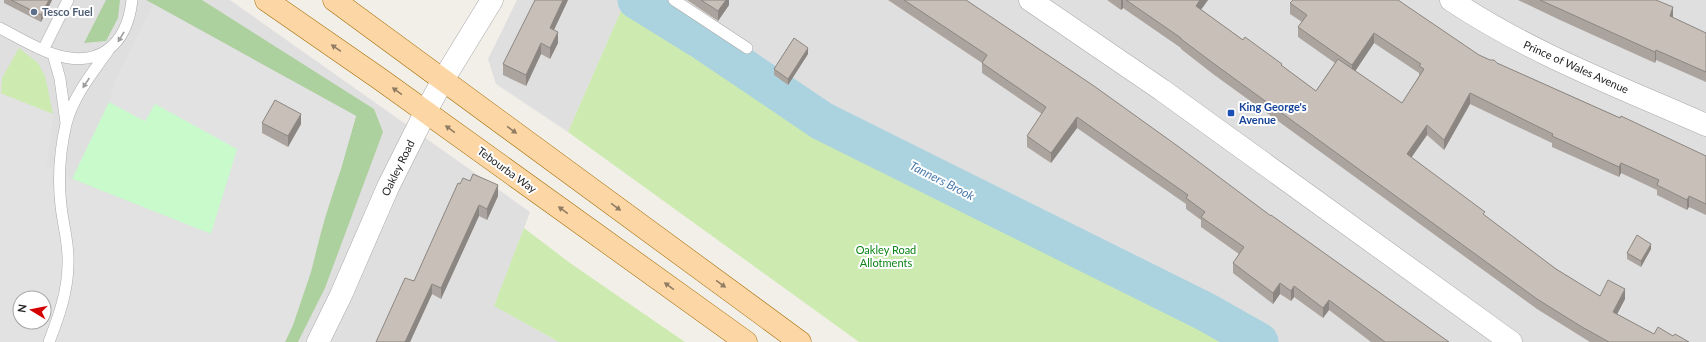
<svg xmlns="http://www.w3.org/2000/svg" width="1706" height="342" viewBox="0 0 1706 342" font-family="Lato,sans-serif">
<rect width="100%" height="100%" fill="#f2efe9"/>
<path fill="#e0dfdf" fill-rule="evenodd" d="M0,0H230L530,212L495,306L559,342H0ZM20,298H44V322H20Z
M517,0H626L568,132L496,84L488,59Z
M654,0H1706V342H1270L1209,302L828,113Z"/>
<path fill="#cdebb0" d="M624,4L720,63L820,128L1094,264L1196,317L1229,338L1226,342H859L568,132Z
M19,48L38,63L45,76L53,114L1,94L2,78Z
M524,228L570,263L685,342H559L494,306Z"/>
<path fill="#add19e" d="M106,0H120L118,18L106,41L84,43Z
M146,0H202L374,109L383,132L325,288L298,342H285C304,300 313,256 327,212C337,180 347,148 356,116Z"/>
<path fill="#c8facc" d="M109,102L145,121L155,103L238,149L211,234L72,179Z"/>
<path fill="#e2e2e2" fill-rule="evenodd" d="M153,4L356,116L341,169L326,212L311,272L293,325L285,342H0V93L53,114L47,166L72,179L211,234L237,149L155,104L145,121L109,102L114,83ZM20,298H44V322H20Z"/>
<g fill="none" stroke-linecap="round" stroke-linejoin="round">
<path stroke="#aad3df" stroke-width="39" d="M637,0L705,42L822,121L1206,312L1259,342"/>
<defs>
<path id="lane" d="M674,0L747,48
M0,28C17,37 35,48 53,54C98,69 127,46 132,0
M43,50L68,0
M53,54L60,79L66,123
M49,342C59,316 68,291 68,263C69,244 63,225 61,206C58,180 60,150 66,124C73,97 92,73 108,51"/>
<path id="street" d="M1030,0L1162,90L1511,342
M1451,0C1530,53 1620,87 1706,125
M318,342L341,295L388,187L426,111L443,80L492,0"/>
<path id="primary" d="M266,0L380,79L746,342
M334,0L800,342"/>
</defs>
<use href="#lane" stroke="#a9a9a9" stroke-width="12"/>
<use href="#street" stroke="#a9a9a9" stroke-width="23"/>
<use href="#primary" stroke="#a06b00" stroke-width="23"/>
<use href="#lane" stroke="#fff" stroke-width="11"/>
<use href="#street" stroke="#fff" stroke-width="22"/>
<use href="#primary" stroke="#fcd6a4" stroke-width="22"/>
</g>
<path fill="#aba49e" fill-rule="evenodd" d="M4,0H52L41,22L4,3Z
M568,0L554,30L558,43L550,59L541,54L526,86L503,75V64Z
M687,0H729V5L718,21Z
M888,0H966L1449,342H1371L1329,310L1323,318L1294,297L1291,301L1280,294L1273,304L1233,273V263L1239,254L1201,227V220L1186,209V204L1077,128L1051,163L1027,147V136L1042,114L982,73V63Z
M1107,0H1208L1201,10L1243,40L1282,66L1316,91L1335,63L1298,37V27L1302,22L1290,14V3L1479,55L1706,156V215L1689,207L1687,210L1657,195V190L1621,173L1619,177L1552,147V143L1470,104L1444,150L1427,135L1411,157L1485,216L1556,269L1600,296L1625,299L1617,314L1654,334L1673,336L1689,342H1590L1582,337L1537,309L1213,74L1181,49V48L1123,8L1121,10ZM1374,43L1419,73V76L1402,103L1355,71Z
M1518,0H1656L1673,18L1706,33V82L1656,60L1655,63L1560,20Z
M808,54L788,85L774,75V69Z
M262,123L301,124L288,147L262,133Z
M470,181L498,196L487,220L479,216L441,299L432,294L410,342H376L414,281L460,184Z
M1651,249L1641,267L1627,259V253Z"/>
<path fill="#8b8681" d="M49,0H52L41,22V15Z
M563,0H568L550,38V28Z
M726,0H729V5L718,21V11Z
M1121,0H1123V8L1121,10Z
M1200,0H1208L1196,16V6Z
M1673,7V18L1670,16Z
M558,32V43L550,59V48Z
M1374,33V43L1352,76V65Z
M541,43V54L526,86V75Z
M808,48V54L788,85V79Z
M1656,50V60L1655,63V52Z
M1470,93V104L1444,150V140Z
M301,114V124L288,147V136Z
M1077,117V128L1051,163V153Z
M1427,125V135L1407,164V154Z
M1621,163V173L1619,177V167Z
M498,185V196L487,220V209Z
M1689,196V207L1687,210V200Z
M479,205V216L441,299V288Z
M1651,244V249L1641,267V261Z
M1280,283V294L1273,304V293Z
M432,284V294L410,342H405Z
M1294,286V297L1291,301V291Z
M1625,289V299L1613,322V312Z
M1329,300V310L1323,318V308Z"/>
<path fill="#c7bfb8" stroke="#8b8681" d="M11,0H49L41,15Z
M535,0H563L550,28L558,32L550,48L541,43L526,75L503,64Z
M701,0H726L718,11Z
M904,0H966L1094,86L1179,147L1271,216V215L1449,342H1385L1329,300L1323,308L1294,286L1291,291L1280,283L1273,293L1233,263L1244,247L1201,217L1205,212L1186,198L1188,195L1077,117L1051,153L1027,136L1046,107L982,63L987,55Z
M1126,0H1200L1196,6L1243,40L1245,37L1282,64L1281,65L1316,91L1338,59L1402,103L1424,69L1419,66L1421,64L1374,33L1352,65L1298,27L1307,15L1290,3L1293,0H1398L1479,55L1490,60H1494L1497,63L1620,118L1621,116L1706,156V204L1689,196L1687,200L1657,185L1659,180L1621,163L1619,167L1552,136L1553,134L1470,93L1444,140L1427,125L1407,154L1485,212L1483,214L1556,269L1600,296L1608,280L1625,289L1613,312L1654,334L1658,327L1673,336L1675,334L1689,342H1609L1582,327L1537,299L1213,63L1181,39V38Z
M1540,0H1656L1673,7L1670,16L1706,33V72L1656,50L1655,52Z
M794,38L808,48L788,79L774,69Z
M275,100L301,114L288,136L262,123Z
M473,174L498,185L487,209L479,205L441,288L432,284L405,342H376L405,278L414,281L458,183L460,184L463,178L470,181Z
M1637,235L1651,244L1641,261L1627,253Z"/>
<defs><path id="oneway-solid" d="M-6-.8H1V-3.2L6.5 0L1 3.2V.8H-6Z"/></defs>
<g fill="#9c9c9c">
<use href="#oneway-solid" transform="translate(121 37) rotate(121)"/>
<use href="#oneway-solid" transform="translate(86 83) rotate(124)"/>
</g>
<g fill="#8f7c63">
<use href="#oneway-solid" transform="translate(336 48) rotate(-145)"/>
<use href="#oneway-solid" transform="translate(397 91) rotate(-144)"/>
<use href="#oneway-solid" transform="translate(450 129) rotate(-144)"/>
<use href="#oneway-solid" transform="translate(512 130) rotate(36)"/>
<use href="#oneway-solid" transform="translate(616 207) rotate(36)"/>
<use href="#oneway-solid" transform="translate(563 210) rotate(-144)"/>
<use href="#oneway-solid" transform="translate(721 284) rotate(36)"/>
<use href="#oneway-solid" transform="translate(669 286) rotate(-144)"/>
</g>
<circle fill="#5c6f8a" stroke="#fff" stroke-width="1.5" cx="34" cy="12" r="4"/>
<rect fill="#1a4fb4" stroke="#fff" stroke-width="1.5" x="1227" y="109" width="8" height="8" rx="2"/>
<g text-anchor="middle" stroke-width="4" stroke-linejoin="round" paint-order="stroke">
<g font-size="11" font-weight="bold" fill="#4e5e75" stroke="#fff" text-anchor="start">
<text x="42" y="16">Tesco Fuel</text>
</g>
<g font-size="11" fill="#222" stroke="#fff">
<text transform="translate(1576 67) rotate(24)" y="4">Prince of Wales Avenue</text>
<text transform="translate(398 168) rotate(-64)" y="4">Oakley Road</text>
<text transform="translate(507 170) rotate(36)" y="4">Tebourba Way</text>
</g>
<g font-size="11" font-weight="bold" fill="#164399" stroke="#fff" text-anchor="start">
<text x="1239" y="111">King George's<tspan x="1239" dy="13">Avenue</tspan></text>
</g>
<g font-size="11" fill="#0c8416" stroke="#fff">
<text x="886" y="254">Oakley Road<tspan x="886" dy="13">Allotments</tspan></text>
</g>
<g font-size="12" font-style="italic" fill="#4a7aab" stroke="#fff">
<text transform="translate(942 181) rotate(27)" y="4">Tanners Brook</text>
</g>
</g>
<g transform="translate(32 310) rotate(280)"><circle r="19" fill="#ffffff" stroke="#a7a7a7"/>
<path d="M0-3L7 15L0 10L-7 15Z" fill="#d40000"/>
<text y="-6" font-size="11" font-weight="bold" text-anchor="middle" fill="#222222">N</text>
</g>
</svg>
